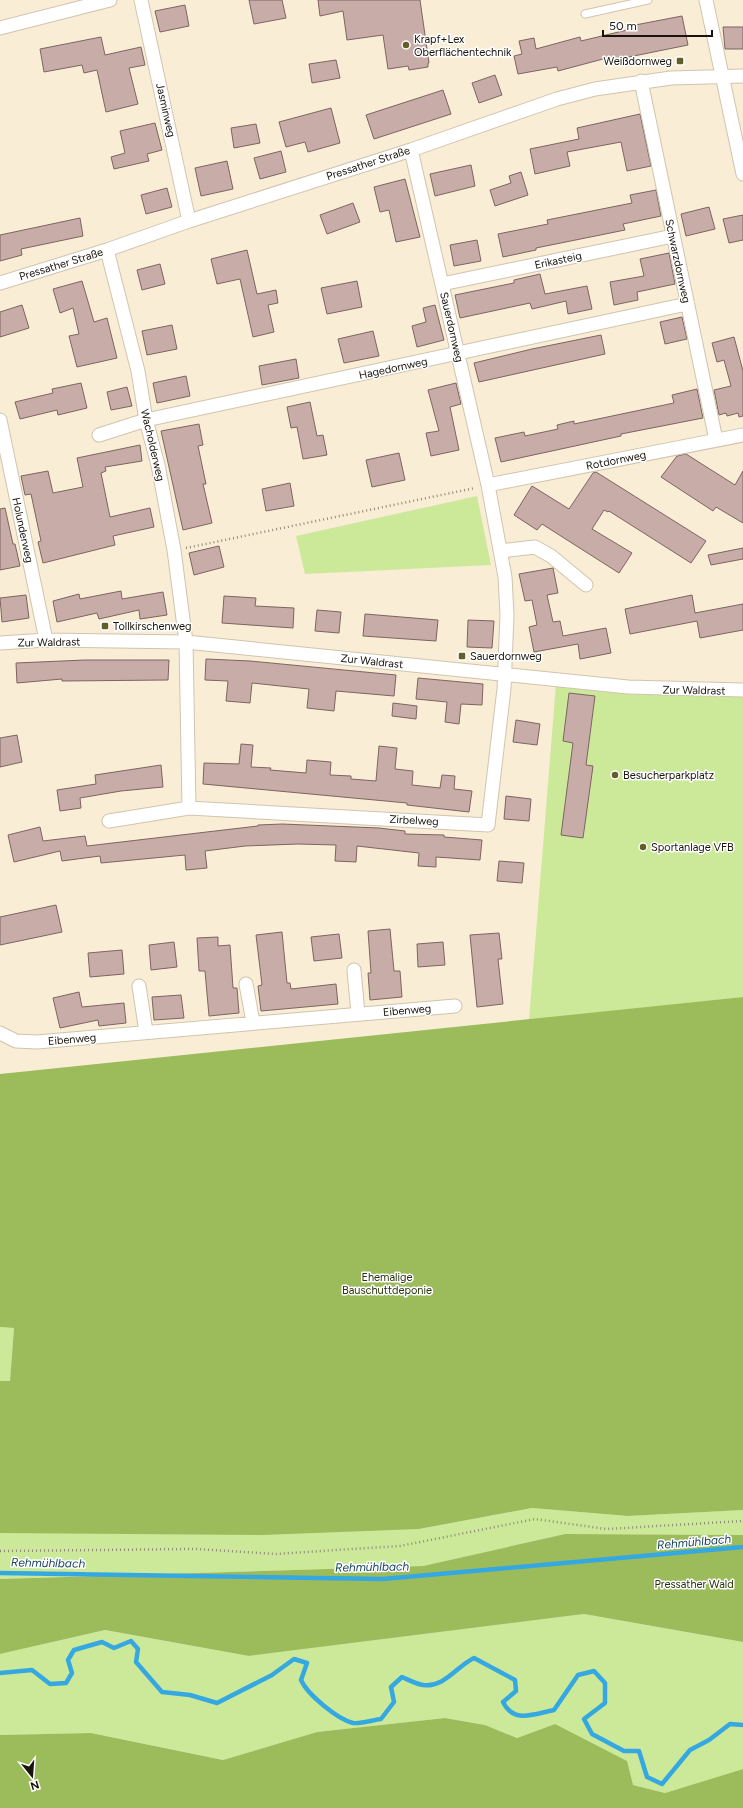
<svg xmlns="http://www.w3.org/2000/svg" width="743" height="1808" viewBox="0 0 743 1808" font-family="Figtree,sans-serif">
<rect width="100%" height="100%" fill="#f9edd6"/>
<path fill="#cce99a" d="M477,496L491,565L305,574L296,536Z
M556,684L720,697L743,696V997L529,1020Z
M0,1327L14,1328L10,1382L0,1381Z
M532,1508L628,1516L743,1510V1535L565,1534L423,1566L0,1579V1533L419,1529Z
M584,1614L743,1642V1769L665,1793L633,1785L555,1724L517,1738L485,1725L445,1718L317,1732L223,1760L91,1733L0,1735V1654L105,1630L249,1656Z"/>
<path fill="#9cbc5c" d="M743,997V1510L628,1516L532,1508L419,1529L262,1535L0,1533V1381H10L14,1328L0,1327V1074Z
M565,1534L743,1535V1642L584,1614L249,1656L105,1630L0,1654V1579L423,1566Z
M445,1718L485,1725L517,1738L555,1724L627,1761L633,1785L665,1793L743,1769V1808H0V1735L91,1733L223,1760L317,1732Z"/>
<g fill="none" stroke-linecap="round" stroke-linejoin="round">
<path stroke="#35a8e1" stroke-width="4.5" d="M0,1573L383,1579L743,1547
M0,1673L32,1670L50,1684L66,1683L72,1673L68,1660L74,1650L102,1642L114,1648L131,1641L138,1649L136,1662L162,1692L190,1695L217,1703L272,1675L294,1659L307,1663L301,1680C307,1694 337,1719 353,1723C361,1724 373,1720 381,1719L394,1702L391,1687L402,1677C409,1680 416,1684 423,1685C444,1688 457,1666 474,1658L515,1680L516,1691L503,1702C514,1724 533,1714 554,1710L578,1675L594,1671L605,1683V1703L584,1719L592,1734L624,1751H639L647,1777L662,1784L690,1750L709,1740L730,1724L743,1725"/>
</g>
<path fill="#c8aca8" stroke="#7d6460" d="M249,0H282L286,18L254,24Z
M318,0H420L429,63H428V67L409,70L408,66L388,69L383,35L347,40L343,11L320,16Z
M185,5L189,26L160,32L155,11Z
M682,16L688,45L604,62L603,59L558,71L557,67L518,74L514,56L522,54L519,41L534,38L536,49L580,37L581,41L631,29L630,26Z
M723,27H743V49H725Z
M101,37L105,55L141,47L145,65L129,68L138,104L106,112L97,70L84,73L82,65L44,72L40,49Z
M336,60L340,78L312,83L309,64Z
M495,75L502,95L479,103L472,83Z
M443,90L451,114L374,139L366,115Z
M331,108L340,143L308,152L305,142L286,147L279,122Z
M640,114L651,166L627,171L621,142L567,152L570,166L535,174L530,149L579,139L577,128Z
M155,123L162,150L147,154L149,161L114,169L111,157L125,153L120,131Z
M256,124L260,143L234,148L231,128Z
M281,151L286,172L260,179L254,158Z
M227,161L233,189L201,196L195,168Z
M471,165L475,186L435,196L430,174Z
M521,172L528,195L495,206L490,190L511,183L509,176Z
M405,179L420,237L396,242L389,210L380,212L374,187Z
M167,188L172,207L146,214L141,195Z
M656,190L661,216L623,224L625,230L536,248V250L503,257L498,234L548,224L547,220L632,203L630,195Z
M353,203L360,222L327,234L320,215Z
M709,207L715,229L686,236L681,214Z
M743,215V240L729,243L723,219Z
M80,218L83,236L21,249L22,255L0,261V235Z
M477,240L481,261L454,266L450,245Z
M247,250L257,294L276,290L278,303L268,305L274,332L253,337L240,279L217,284L211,259Z
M669,253L675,284L637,292L638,300L614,305L610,282L644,276L640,259Z
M160,264L165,284L142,290L137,270Z
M540,274L545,294L587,286L592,309L568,314L566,301L532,309L530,303L460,318L455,295L514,283V280Z
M82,281L94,322L107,318L117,358L77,367L69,336L79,334L73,308L60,313L53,289Z
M357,281L362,307L327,314L321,288Z
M22,305L29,328L0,337V312Z
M435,305L444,340L417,347L412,326L426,322L423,308Z
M682,317L687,339L665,344L660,322Z
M172,325L177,349L147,355L142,331Z
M373,331L379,356L344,363L338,339Z
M601,335L605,354L479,382L474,363L532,349Z
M734,337L743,371V416L739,417L738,413L727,416L726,413L719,415L714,390L731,386L724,360L717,362L712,343Z
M296,359L299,378L262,385L259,366Z
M186,376L190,396L157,403L153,383Z
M81,383L87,408L58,415L57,410L20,419L15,402L53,393L52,389Z
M456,383L461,404L450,407L459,450L431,456L426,433L439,431L428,390Z
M127,387L132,406L111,410L107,392Z
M697,389L703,418L621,434V436L501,462L495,438L524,432L525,436L558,429L557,425L574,421V424L674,403L672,395Z
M310,402L317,436L323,435L327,455L303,459L297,427L291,428L287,407Z
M199,424L203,445L198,446L206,484H203L212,523L183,530L161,431Z
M140,445L142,461L105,467L106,471L101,473L110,517L150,508L154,527L113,536L115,545L43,563L38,542L41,541L31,494L25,495L21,476L48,471L53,493L83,487L77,458Z
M399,453L405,480L372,487L366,460Z
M686,454L735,485L743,471V523L716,507L713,511L661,477L677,456Z
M596,472L706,541L691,563L609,511L608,512L604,510L592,529L632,553L619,573L542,524L537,530L514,515L532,486L569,509L593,473Z
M290,483L294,506L266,511L262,489Z
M5,508L13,544H15L20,566L0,570V509Z
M219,546L224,567L194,575L189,553Z
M743,548V559L711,565L708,555Z
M553,568L558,593L547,595L553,622L560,621L563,636L606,628L611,653L580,659L578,644L534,652L529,627L537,625L532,600L525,601L519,574Z
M121,591L122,599L163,592L167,615L140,619L139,610L99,619L97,613L57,622L53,601L79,594L80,599Z
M26,595L29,618L2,622L0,598Z
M692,595L695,613L743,604V630L700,638L697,621L630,634L625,609Z
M224,596L256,598L255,606L294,608L293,628L222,623Z
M317,610L341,612L339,633L315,631Z
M365,614L438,620L436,641L363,636Z
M468,620L494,621L492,648L467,647Z
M206,659L250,661L396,675L394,696L336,691L334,711L307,708L309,689L252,683L250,703L226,701L228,681L205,680Z
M85,660H169L168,680L62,681V679L17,683L16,663Z
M418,678L483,684L482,705L461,704L459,724L445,722L447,702L416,699Z
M569,693L595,696L586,765L593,766L583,838L561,835L573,743L563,741Z
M393,703L417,706L416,719L392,716Z
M516,720L540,724L537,745L513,742Z
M17,735L22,762L0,767V738Z
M241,744L253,745L251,767L271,768L270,770L306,773L307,760L331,762L330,775L351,776V779L376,781L379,746L397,748L395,769L413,771L412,785L440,788L442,775L455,776L454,789L472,791L469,812L407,805V803L203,784L204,763L239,764Z
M161,765L163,787L121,791L80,798L81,808L60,811L57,790L96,784L95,775Z
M506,796L531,799L529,821L504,819Z
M282,824L379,828L405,831V834L444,835V837L482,840L480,860L436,857V867L418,866L419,853L357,846L356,862L335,861L336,845L298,844L245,846L205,851L207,868L186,870L185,855L101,863L100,856L62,861L60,851L14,862L8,835L40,827L43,841L85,836L87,846L258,826V825Z
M499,861L524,863L522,883L497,881Z
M56,905L62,932L0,945V917Z
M390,929L394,971H400L402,997L370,1000L368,973H371L368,931Z
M282,932L287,983H290L291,989L336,984L338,1004L261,1011L258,986L262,985L256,935Z
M499,933L502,959H498L503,1004L477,1007L470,935Z
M339,934L342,958L314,961L311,937Z
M218,937V946L230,945L233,988H237L239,1013L209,1016L205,971H199L197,938Z
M174,942L177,967L151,970L149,945Z
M443,942L445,965L418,967L417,944Z
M122,950L124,974L90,977L88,953Z
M79,992L82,1007L124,1003L126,1023L99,1026L98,1020L60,1028L53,998Z
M181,995L184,1018L154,1020L152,997Z"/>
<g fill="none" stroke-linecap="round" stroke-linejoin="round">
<defs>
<path id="lane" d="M585,14L648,0"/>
<path id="street" d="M141,0L189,221
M706,0L743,174
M0,28L110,0
M641,81L716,440
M107,250L138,371L146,420L158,465L174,550L186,642L189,808L488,825L504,689L507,615L505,577L488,485L411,150
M0,283L107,250L189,221L411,150L557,99L595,89L671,78L743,76
M442,284L673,236
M0,420L46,640
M99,435L146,420L687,304
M488,485L743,435
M500,551L535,547L551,556L586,585
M0,643L46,640L186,642L628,687L743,690
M109,821L189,808
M354,970L358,1014
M246,984L253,1022
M139,986L146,1032
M0,1033L16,1041L37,1042L455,1006"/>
</defs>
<use href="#lane" stroke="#d1c4ae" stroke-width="9"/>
<use href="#street" stroke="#d1c4ae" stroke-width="15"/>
<path stroke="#918979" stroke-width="2.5" stroke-dasharray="1 3" stroke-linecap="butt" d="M186,548L475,488
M0,1551L196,1549L275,1554L400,1546L535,1519L606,1529L743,1521"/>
<use href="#lane" stroke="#fff" stroke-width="7"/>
<use href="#street" stroke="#fff" stroke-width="13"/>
</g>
<g fill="#645e2a" stroke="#fff" stroke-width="1.5">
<circle cx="406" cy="45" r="4"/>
<rect x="676" y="57" width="8" height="8" rx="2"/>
<rect x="101" y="622" width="8" height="8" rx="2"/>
<rect x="458" y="652" width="8" height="8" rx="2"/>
<circle cx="615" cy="775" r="4"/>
<circle cx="643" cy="847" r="4"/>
</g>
<g text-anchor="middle" stroke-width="3" stroke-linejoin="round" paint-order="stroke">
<g font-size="11" fill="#18140c" stroke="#fff" text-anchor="start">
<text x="414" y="43">Krapf+Lex<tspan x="414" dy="13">Oberflächentechnik</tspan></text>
<text x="672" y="65" text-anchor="end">Weißdornweg</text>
<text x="113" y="630">Tollkirschenweg</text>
<text x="470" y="660">Sauerdornweg</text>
<text x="623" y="779">Besucherparkplatz</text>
<text x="651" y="851">Sportanlage VFB</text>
</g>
<g font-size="11" fill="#18140c" stroke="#fff">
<text transform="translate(166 110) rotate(77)" y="4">Jasminweg</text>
<text transform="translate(368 163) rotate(-18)" y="4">Pressather Straße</text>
<text transform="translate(558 260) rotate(-12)" y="4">Erikasteig</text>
<text transform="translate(678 261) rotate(78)" y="4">Schwarzdornweg</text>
<text transform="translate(61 264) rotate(-17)" y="4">Pressather Straße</text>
<text transform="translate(452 327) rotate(77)" y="4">Sauerdornweg</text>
<text transform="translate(393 368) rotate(-12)" y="4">Hagedornweg</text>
<text transform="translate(153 445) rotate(77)" y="4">Wacholderweg</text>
<text transform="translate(616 460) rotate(-11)" y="4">Rotdornweg</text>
<text transform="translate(23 530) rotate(78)" y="4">Holunderweg</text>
<text transform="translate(49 642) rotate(-1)" y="4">Zur Waldrast</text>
<text transform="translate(372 661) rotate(6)" y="4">Zur Waldrast</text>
<text transform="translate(694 690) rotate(1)" y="4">Zur Waldrast</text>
<text transform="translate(414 820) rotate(3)" y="4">Zirbelweg</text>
<text transform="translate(407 1010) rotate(-5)" y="4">Eibenweg</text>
<text transform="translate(72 1039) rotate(-5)" y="4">Eibenweg</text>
</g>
<g font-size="11" fill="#27330b" stroke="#fff">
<text x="387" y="1281">Ehemalige<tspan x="387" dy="13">Bauschuttdeponie</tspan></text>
<text x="694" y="1588">Pressather Wald</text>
</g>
<g font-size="12" font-style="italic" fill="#17455c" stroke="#fff">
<text transform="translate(694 1542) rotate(-5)" y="4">Rehmühlbach</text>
<text transform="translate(48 1563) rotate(1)" y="4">Rehmühlbach</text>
<text transform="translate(372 1567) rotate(-1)" y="4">Rehmühlbach</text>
</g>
</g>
<g transform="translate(32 1776) rotate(163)" stroke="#ffffff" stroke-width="3" paint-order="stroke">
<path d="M0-3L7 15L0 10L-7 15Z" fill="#18140c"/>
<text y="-6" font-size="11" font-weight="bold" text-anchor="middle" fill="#18140c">N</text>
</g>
<path d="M603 30v6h109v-6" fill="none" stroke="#18140c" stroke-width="2"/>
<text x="609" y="30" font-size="12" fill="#18140c" stroke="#ffffff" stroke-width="3" paint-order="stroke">50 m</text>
</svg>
